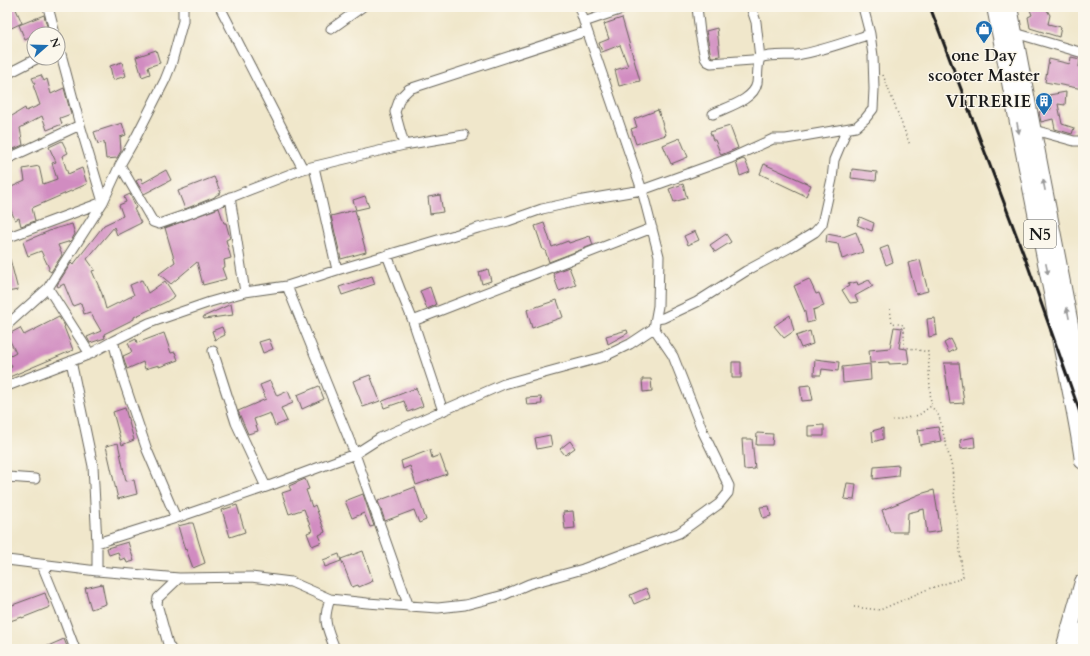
<svg xmlns="http://www.w3.org/2000/svg" width="1090" height="656" viewBox="0 0 1090 656" font-family="Cardo,serif">
<rect width="100%" height="100%" fill="#fbf7ec"/>
<filter id="ink" filterUnits="userSpaceOnUse"><feTurbulence type="fractalNoise" baseFrequency=".025" numOctaves="2"/><feDisplacementMap in="SourceGraphic" scale="8" xChannelSelector="R" yChannelSelector="G"/><feConvolveMatrix kernelMatrix="1 2 1 2 8 2 1 2 1" color-interpolation-filters="sRGB"/></filter>
<filter id="wash" filterUnits="userSpaceOnUse"><feTurbulence type="fractalNoise" baseFrequency=".012" numOctaves="4" result="noise"/><feDisplacementMap in="SourceGraphic" scale="16" xChannelSelector="R" yChannelSelector="G"/><feGaussianBlur stdDeviation="0.9" result="paint"/><feColorMatrix in="noise" values="0 0 0 0 0 0 0 0 0 0 0 0 0 0 0 0 0 1.4 0 .05"/><feComposite in="paint" operator="in"/></filter>
<g filter="url(#wash)">
<rect width="100%" height="100%" fill="#f0e7cb"/>
<g id="blocks">
<path fill="#d18cc1" d="M7,7H15L22,23L7,30Z
M1029,7H1045L1050,15L1048,24L1061,27L1059,37L1030,28L1028,17L1032,15Z
M44,15L48,30L39,34H34V36L25,40L19,25Z
M622,18L640,81L619,86L615,70L628,66L620,45L602,52L599,43L609,39L604,24Z
M717,28L720,56L712,57L711,56L706,31Z
M156,50L160,63L148,67L150,74L142,77L136,57Z
M1071,57L1080,59L1079,67H1083V89L1045,82L1049,59L1070,64Z
M122,62L126,76L113,80L110,66Z
M41,75L44,81L47,79L51,94L64,88L71,114L60,118L62,124L47,130L42,116L20,128L23,145L9,151L7,143V119L25,108L26,111L40,105L33,85L35,84L32,78Z
M1066,92L1065,105L1058,104L1062,124L1074,128L1072,134L1055,129L1053,119L1041,122L1039,112L1051,109L1049,95Z
M658,110L666,135L636,144L631,129L637,127L634,119Z
M122,123L126,135L120,137L121,151L117,158L106,159L104,142L98,144L94,132Z
M730,126L738,148L721,155L715,140H713L710,132Z
M680,138L688,157L671,164L663,145Z
M62,141L68,153L62,156L68,174L82,168L87,184L32,208L35,221L21,226L19,218L15,220L7,201V189L25,181L23,169L39,166L43,184L57,179L52,163L56,162L49,147Z
M743,159L745,160L750,172L740,176L736,162Z
M764,164L811,185L806,196L760,174Z
M852,169L877,172L876,181L851,178Z
M166,170L171,180L144,194L136,181L141,178L143,183Z
M214,177L221,193L215,196V197L185,209L178,191Z
M683,184L687,198L674,202L669,189Z
M130,194L136,208L134,209L141,223L117,235L114,227L87,259L95,270L92,271L102,294L106,309L134,295L130,285L142,280L148,293L165,281L175,296L166,302L134,317V319L104,334L105,338L90,343L87,337L101,331L90,312L84,314L81,303L73,306L64,284L58,287L57,285L71,263L73,265L104,225L123,216L119,205L126,202L124,197Z
M440,195L443,212L430,214L428,197Z
M365,196L369,207L356,210L353,200Z
M219,208L224,223H226L230,238L226,240L231,258L224,260L225,267L222,268L226,279L203,285L197,262L171,284L159,274L175,262L165,228Z
M355,210L366,252L341,259L331,216Z
M860,217L874,223L872,231L857,225Z
M544,223L552,247L568,241L569,243L590,236L593,245L549,262L545,250H543L535,226Z
M72,224L75,234L71,241L58,245L62,255L51,272L48,270L49,268L41,251L28,256L23,242L54,229Z
M695,231L699,240L688,245L684,236Z
M856,232L863,252L842,259L838,244L826,242L827,234L843,237Z
M726,234L731,242L715,252L710,245Z
M888,246L893,262L886,265L880,249Z
M7,259H10L18,290L7,292Z
M920,260L928,291L916,294L908,263Z
M569,267L576,285L559,291L554,277H555L553,273Z
M488,269L491,281L482,284L479,272Z
M372,276L375,284L342,295L339,287Z
M809,279L816,294L819,293L824,306L813,310L815,321L807,323L805,312L794,286Z
M869,280L873,286L855,296L858,302L850,303L842,290L849,286L848,284L857,282L858,285Z
M430,287L436,305L427,309L420,291Z
M557,300L563,317L532,328L527,310Z
M231,304L233,315L204,319L203,317Z
M790,315L794,331L784,338L774,326Z
M59,317L65,326L64,327L73,350L7,378V369L12,367L7,358L16,353L7,335L20,328L24,335Z
M935,318L937,335L929,337L927,319Z
M222,327L225,335L215,340L212,331Z
M894,327L902,328L899,348L907,349L909,363L889,364V362L870,363L869,350L890,348Z
M627,330L628,333L608,344L606,336Z
M810,331L813,344L801,348L796,336Z
M164,333L171,353L175,352L178,360L159,367V365L145,369L143,362L127,369L123,356L132,352L128,343L136,339L137,343Z
M269,339L273,349L263,353L259,342Z
M951,339L956,349L949,353L944,343Z
M815,359L839,362L838,371L822,369L821,375H814Z
M732,362H741V378H732Z
M944,363H959L964,403L950,404Z
M870,364L871,380L843,383L842,367Z
M370,375L380,401L363,407L353,381Z
M642,379H651L652,391L643,392Z
M270,381L277,396L288,391L293,403L281,408L287,421L275,426L270,413L254,419L258,431L248,434L238,411L266,399L260,385Z
M810,385L813,400L802,401L800,386Z
M319,386L324,399L302,409L297,395Z
M416,388L423,406L408,412L404,401L384,408L382,402L383,401Z
M541,397L542,404L527,405L526,398Z
M125,408L134,440L122,445L113,412Z
M824,425V436H808V426Z
M938,427L941,441L920,445L918,430Z
M883,428V439L873,442L872,431Z
M757,433L773,434L772,445H756Z
M550,435L552,446L537,449L535,438Z
M974,437L975,447L961,449L960,440Z
M742,439H752L755,469L744,470Z
M570,441L575,448L565,455L560,449Z
M118,443L126,481L134,480L137,494L118,499L106,446Z
M430,450L432,458L440,455L447,474L416,485L410,466L403,469L401,461Z
M899,465L898,476L873,479L874,467Z
M305,479L309,489L306,490L312,507L315,505L325,532L319,535L322,542L312,546L307,533L312,531L304,509L289,514L282,493L291,490L289,486Z
M847,483L856,484L854,500L844,499Z
M415,487L426,520L419,523L414,510L385,521L378,501Z
M934,490L941,531L927,533L924,509L908,513L907,532H890L882,510L920,494Z
M363,494L374,526L370,527L364,513L352,518L345,501Z
M237,505L245,532L230,537L222,510Z
M769,506L771,516L763,518L760,507Z
M573,511L575,528L565,529L563,512Z
M190,523H193L205,563L193,568L186,549L185,550L178,526Z
M128,542L134,561L127,563L125,558L120,560L118,552L109,555L107,548Z
M363,551L373,581L359,587L358,585L352,587L341,559Z
M339,554L341,561L325,567L323,560Z
M102,584L106,604L91,609L85,588Z
M646,588L650,597L634,604L630,595Z
M45,593L50,607L22,618V617L7,622V607Z
M64,639L68,649H41Z"/>
</g>
</g>
<g filter="url(#ink)">
<use href="#blocks" fill-opacity="0" stroke="#666359" stroke-width="1"/>
<g fill="none" stroke-linecap="round" stroke-linejoin="round">
<defs>
<path id="street" d="M48,7L55,34
M220,7L303,169
M697,7L700,33L705,58L707,61L711,63L752,60L760,58L756,22L751,7
M584,22L628,7
M331,29L362,7
M1015,33L1083,53
M7,74L38,58
M713,114C727,107 754,100 757,83C758,74 757,66 760,58C772,54 785,56 797,55C822,51 846,42 870,34
M1034,130L1074,141H1083
M404,145L395,112L400,98L409,89L587,31
M7,159L80,125L58,43
M120,165L153,222L159,224L188,214L303,169L404,145L464,135
M314,167L337,270
M230,197L245,292
M7,232L9,237L103,202L120,165L136,137L165,80L171,65L183,21V7
M387,255L400,289L413,321L443,411
M287,286L355,454L409,607
M48,288L90,354
M656,319L663,318L697,302L746,271L789,248L815,232L822,224L832,179L834,160L847,129
M413,321L652,228
M7,325L48,288L103,202L80,125
M113,341L124,382L147,450L176,518
M213,351L236,423L266,487
M71,361L93,466L97,543V571
M7,386L90,354L113,341L149,323L210,302L245,292L287,286L337,270L478,228L508,221L542,209L583,200L642,190L731,158L773,139H786L856,127L865,119L873,109L874,89L873,56L870,34L863,7
M7,477L35,479
M97,543L176,518L266,487L355,454L380,438L504,384L603,357L630,344L654,328
M7,560L97,571L179,578L251,577L291,582L330,599L367,603L438,608L465,605L504,595L529,584L583,569L679,533L719,504L728,493L729,486L703,432L673,356L654,328L658,306L659,256L642,190L579,7
M42,565L60,609L75,649
M330,599C322,622 327,627 335,649
M171,649L168,644L157,604L158,598L179,578"/>
<path id="highway" d="M995,7L1053,298C1061,353 1076,406 1083,461
M1009,7L1083,392
M1064,649L1083,582
M1078,649L1083,631"/>
</defs>
<use href="#street" stroke="#666359" stroke-width="11"/>
<use href="#highway" stroke="#666359" stroke-width="18"/>
<path stroke="#666359" stroke-width="1.5" stroke-dasharray="1 3" stroke-linecap="butt" d="M883,75L910,145
M890,309L892,323L904,325V347L928,352L931,406L919,415L893,421
M854,607L880,610L928,589L963,578L958,535L952,468L939,416L931,406"/>
<use href="#street" stroke="#fff" stroke-width="9"/>
<use href="#highway" stroke="#fff" stroke-width="16"/>
<path stroke="#1c1c1c" stroke-width="3" d="M930,7L1028,266L1083,421"/>
</g>
<defs><path id="oneway-solid" d="M-6-.8H1V-3.2L6.5 0L1 3.2V.8H-6Z"/></defs>
<g fill="#999">
<use href="#oneway-solid" transform="translate(1018 128) rotate(79)"/>
<use href="#oneway-solid" transform="translate(1044 185) rotate(-101)"/>
<use href="#oneway-solid" transform="translate(1047 269) rotate(78)"/>
<use href="#oneway-solid" transform="translate(1068 313) rotate(-101)"/>
</g>
</g>
<defs>
<symbol id="shop-pin" viewBox="-11 -11 22 30"><path d="M0 17L-7.5 6A9.5 9.5 0 1 1 7.5 6Z" fill="#1f6fb2" stroke="#fbf7ec"/><path d="M-5-2.5h2.3a2.7 3.5 0 0 1 5.4 0H5L5.5 6h-11ZM-1.5-2.5h3a1.5 2.3 0 0 0-3 0Z" fill="#fff"/></symbol>
<symbol id="building-pin" viewBox="-11 -11 22 30"><path d="M0 17L-7.5 6A9.5 9.5 0 1 1 7.5 6Z" fill="#1f6fb2" stroke="#fbf7ec"/><path d="M-4-6H4V6H1V3H-1V6H-4ZM-2.5-4.3h1.7v1.8h-1.7ZM.8-4.3h1.7v1.8H.8ZM-2.5-1h1.7V.8h-1.7ZM.8-1h1.7V.8H.8Z" fill="#fff"/></symbol>
</defs>
<g fill-rule="evenodd">
<use href="#shop-pin" x="974" y="19" width="20" height="27"/>
<use href="#building-pin" x="1034" y="91" width="20" height="27"/>
</g>
<g text-anchor="middle" stroke-width="3" stroke-linejoin="round" paint-order="stroke">
<rect fill="#fbf7ec" stroke="#5f5e5a" stroke-width="1" x="1024" y="220" width="32" height="28" rx="3"/>
<g font-size="16" font-weight="bold" fill="#1c1c1c">
<text x="1040" y="240">N5</text>
</g>
<g font-size="17" font-weight="bold" fill="#1c1c1c" stroke="#fbf7ec">
<text x="984" y="61">one Day<tspan x="984" dy="20">scooter Master</tspan></text>
<text x="1031" y="107" text-anchor="end">VITRERIE</text>
</g>
</g>
<rect width="1090" height="656" fill="none" stroke="#fbf7ec" stroke-width="24"/>
<g transform="translate(46 46) rotate(70)"><circle r="19" fill="#fbf7ec" stroke="#a29f99"/>
<path d="M0-3L7 15L0 10L-7 15Z" fill="#1f6fb2"/>
<text y="-6" font-size="11" font-weight="bold" text-anchor="middle" fill="#1c1c1c">N</text>
</g>
</svg>
